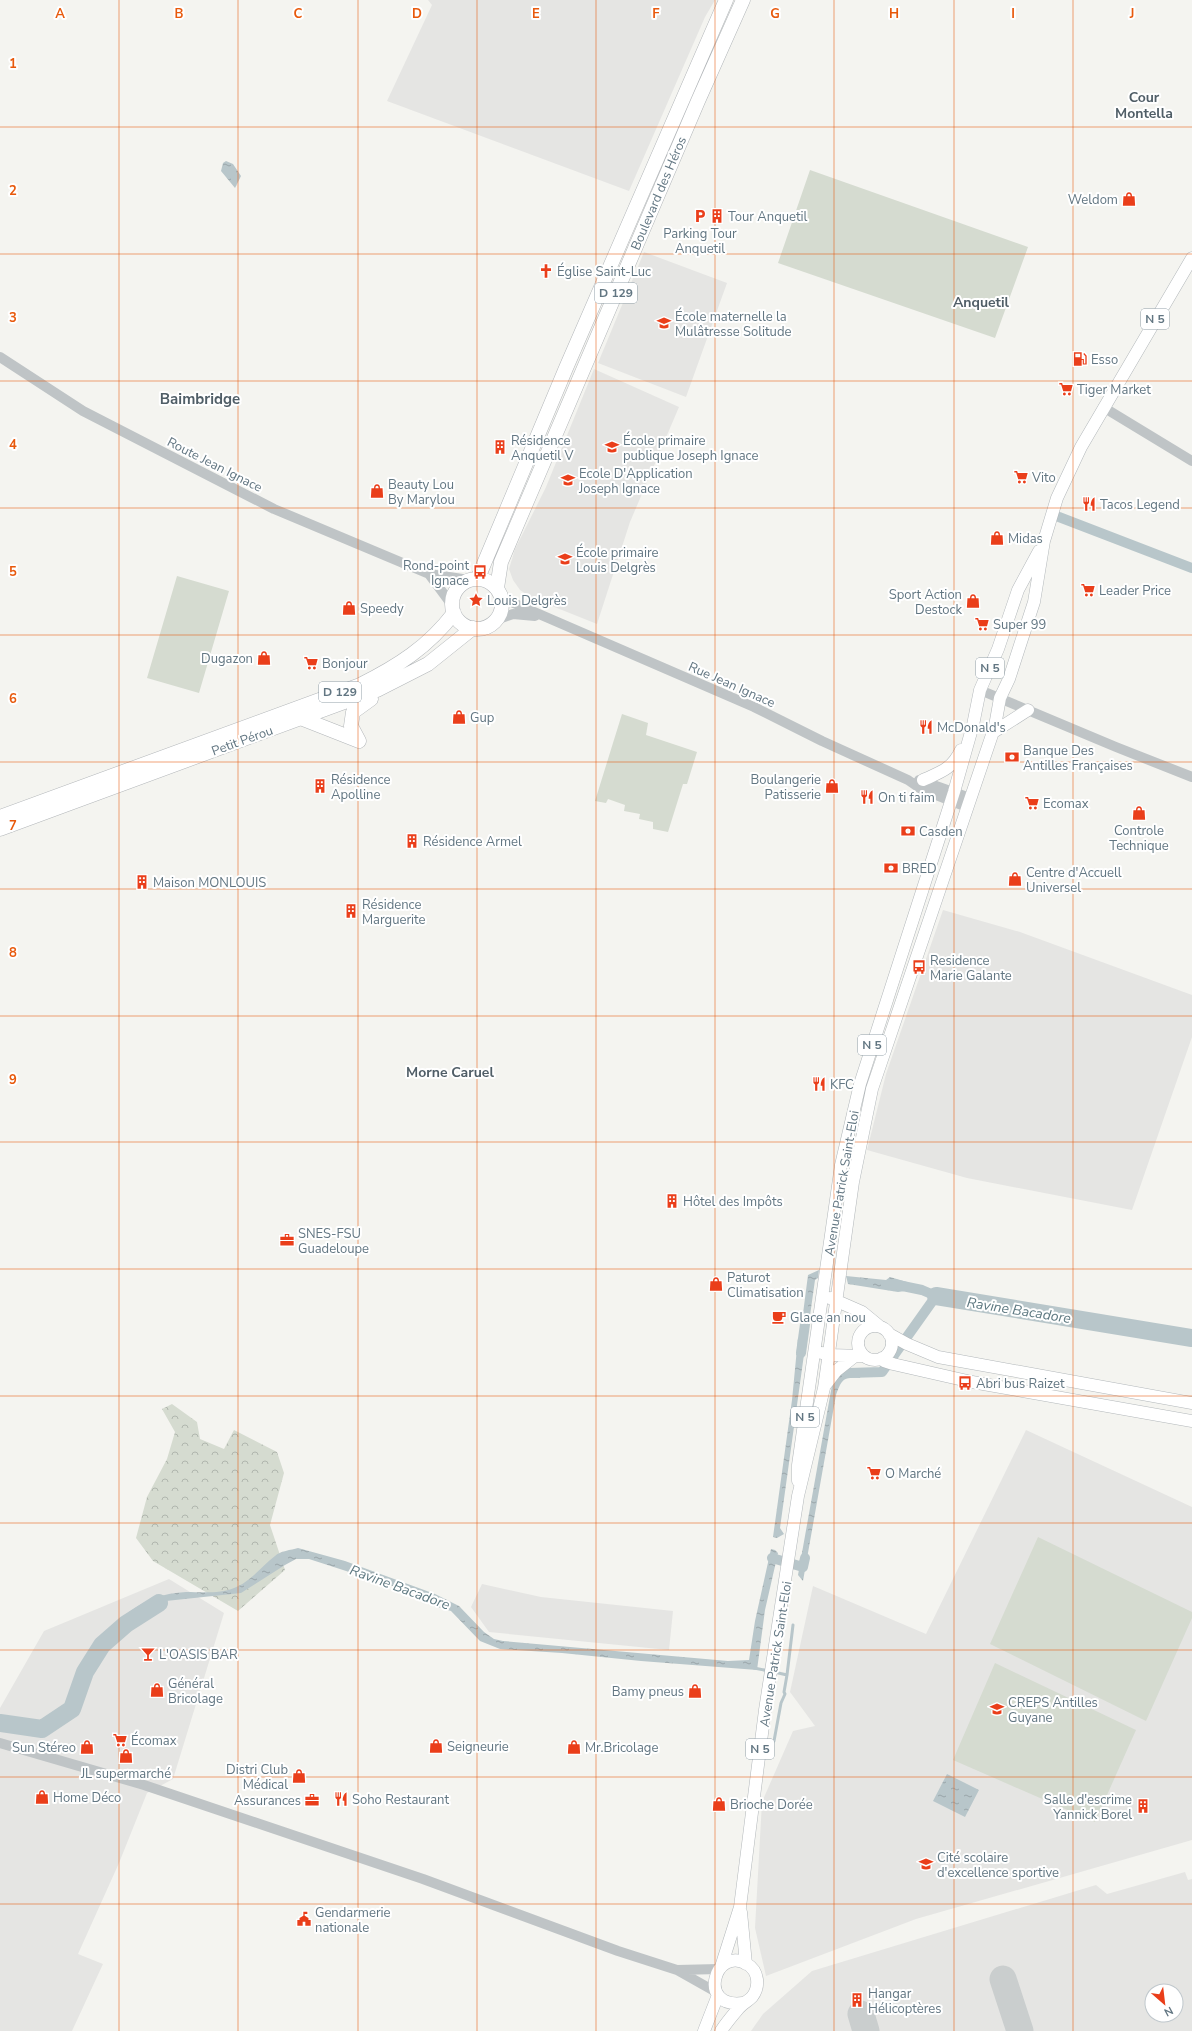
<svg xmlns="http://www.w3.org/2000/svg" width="1192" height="2031" viewBox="0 0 1192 2031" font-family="'Nunito Sans',sans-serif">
<defs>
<pattern id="forest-crowns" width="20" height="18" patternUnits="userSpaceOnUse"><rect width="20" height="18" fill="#d5dbd0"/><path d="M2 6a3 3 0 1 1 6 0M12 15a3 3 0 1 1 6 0" fill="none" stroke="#b0b6ae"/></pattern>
<pattern id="water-ripples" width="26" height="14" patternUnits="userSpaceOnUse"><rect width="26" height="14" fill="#b8c6ca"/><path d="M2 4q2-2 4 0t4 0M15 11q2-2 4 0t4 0" fill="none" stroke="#99a5a9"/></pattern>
</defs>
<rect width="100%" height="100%" fill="#f4f4f0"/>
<path fill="#e5e5e3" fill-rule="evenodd" d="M428,0H715L705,17L629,191L387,101L432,5Z
M644,252L727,283L686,397L598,363Z
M594,369L679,407L630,522L597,624L532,598L520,590L513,580L509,569L515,549L546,487Z
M943,910L1020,932L1192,995V1037L1132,1210L967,1178L867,1150L886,1074Z
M1026,1430L1192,1507V1840L916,1919L766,1976L755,1928L762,1802L793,1731L815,1726L790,1692L813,1586L926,1634Z
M169,1579L224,1613L173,1779L147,1793L119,1863L78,1954L103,1964L72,2031H0V1708L44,1631Z
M482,1584L541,1597L673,1611L669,1650L489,1632L471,1607Z
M1185,1872L1188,1880L1192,1879V2031H751L763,2014L812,1971L1096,1885L1107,1894ZM1152,1991H1176V2015H1152Z"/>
<path fill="#d5dbd0" d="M810,170L1028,247L995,338L778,263Z
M177,576L229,591L199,693L147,678Z
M622,714L648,723L646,735L697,752L687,784H683L668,832L653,829V822L639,819L640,814L624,811L625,805L608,799L606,803L595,801Z
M1038,1537L1192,1612V1618L1146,1721L990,1644Z
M995,1663L1136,1730L1095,1822L953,1760Z"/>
<path fill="url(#forest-crowns)" d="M172,1404L197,1422L200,1439L224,1449L234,1430L277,1452L284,1473L270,1525L285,1570L238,1611L153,1561L136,1538L147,1497L167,1459L175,1432L162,1409Z"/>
<path fill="url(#water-ripples)" d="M226,161L233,164L241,176L235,188L221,171L223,163Z
M819,1270L818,1278L815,1280L808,1330L801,1329L808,1275Z
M846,1276L886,1280L890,1277L907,1282L905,1291L898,1292L848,1284Z
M798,1338L806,1340L780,1528L784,1534L777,1538L773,1537L792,1400Z
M847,1369L862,1370L860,1378C843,1377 842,1379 836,1395L803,1581L798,1575L832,1385L841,1372Z
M298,1548L345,1561L435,1594L459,1606L484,1632L494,1639L503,1641L728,1661L749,1660L755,1621L771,1549L775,1550L778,1553L765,1610L757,1670L641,1661L562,1653L500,1649L480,1641L451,1611L434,1606L414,1593L309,1559H296L285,1565L241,1593L166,1601L126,1624L101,1648L98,1658L91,1655C113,1620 142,1594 186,1592C201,1592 220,1594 234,1588C250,1582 262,1566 275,1556C280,1551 291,1550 298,1548Z
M947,1774L979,1790L965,1817L933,1801Z"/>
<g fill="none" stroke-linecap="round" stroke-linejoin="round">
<path stroke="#b8c6ca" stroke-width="3" d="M754,1668L769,1671
M774,1672L787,1675L793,1625
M774,1741L781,1703L785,1694L784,1692L787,1675"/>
<path stroke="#b8c6ca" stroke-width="10" d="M1059,517L1192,568
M801,1353L806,1317
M849,1373L882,1372L936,1296L922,1290L893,1284
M772,1558L803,1567L805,1558"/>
<path stroke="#b8c6ca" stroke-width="18" d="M936,1296L1192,1338
M0,1723L42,1729L72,1709L85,1672L102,1645L126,1624L159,1603"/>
<path stroke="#cacece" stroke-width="27" d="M1003,1979L1020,2031
M861,2014L866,2031"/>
<defs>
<path id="major" d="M992,733L1028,710
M923,780C941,772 952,769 961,750
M830,1298L862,1312L879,1326
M858 1343a17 17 0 1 1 34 0a17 17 0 1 1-34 0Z
M889,1334L907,1344L938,1357L1192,1403
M822,1353L829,1355L864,1356
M882,1358L884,1361L893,1364L972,1382L1192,1421
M826,1384L836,1371L855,1356
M798,1481V1465L841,1165L860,1084L954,792L973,725L980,690L998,649L1018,590L1039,551
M741,1912L746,1964
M721,1967L740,1907L765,1710L798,1496L824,1388L853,1182L872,1089L995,726L1000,698L1009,679L1034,602L1044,541L1057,498L1081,447L1192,258
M704,2031L718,1995
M721,2031C726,2023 732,2016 738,2009C742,2004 748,2001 752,1997C760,1987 759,1971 747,1964C715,1945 696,2009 743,2003"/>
<path id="highway" d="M478,578L566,368L726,0
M452 604a25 25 0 1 1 50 0a25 25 0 1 1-50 0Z
M497,588L501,562L507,548L698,101L743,0
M303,719L359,741
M359,741L351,726L353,712L371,699
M0,817L360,685C398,666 428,647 454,613
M0,829L377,690L428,664L473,628"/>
</defs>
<use href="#major" stroke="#b2b7ba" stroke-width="13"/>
<use href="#highway" stroke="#b2b6b9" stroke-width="15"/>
<path stroke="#bfc4c6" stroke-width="10" d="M0,357L83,411L274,509L429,574L469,580
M1103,407L1192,461
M429,574L452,605
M502,598L754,707L822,741L908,780L921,789L967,807
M496,620L513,614L535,616
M980,690L1116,747L1192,777
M919,780L970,798
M0,1743L144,1785L423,1879L618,1951L677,1970L716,1992
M677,1970L719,1969"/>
<use href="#major" stroke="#fff" stroke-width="12"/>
<use href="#highway" stroke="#fff" stroke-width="14"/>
</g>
<path fill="none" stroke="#e8590c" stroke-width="1" stroke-opacity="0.55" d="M119,0V2031M238,0V2031M358,0V2031M477,0V2031M596,0V2031M715,0V2031M834,0V2031M954,0V2031M1073,0V2031M0,127H1192M0,254H1192M0,381H1192M0,508H1192M0,635H1192M0,762H1192M0,889H1192M0,1016H1192M0,1142H1192M0,1269H1192M0,1396H1192M0,1523H1192M0,1650H1192M0,1777H1192M0,1904H1192"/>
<defs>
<symbol id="shop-bare" viewBox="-9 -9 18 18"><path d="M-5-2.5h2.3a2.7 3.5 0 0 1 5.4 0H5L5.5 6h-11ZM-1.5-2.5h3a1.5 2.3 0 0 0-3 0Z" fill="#ea3e1a" stroke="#fff" stroke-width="2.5" paint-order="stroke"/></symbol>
<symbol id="parking-bare" viewBox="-9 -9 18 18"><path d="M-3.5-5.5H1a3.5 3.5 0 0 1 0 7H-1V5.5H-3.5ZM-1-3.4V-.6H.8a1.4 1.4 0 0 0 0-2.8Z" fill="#ea3e1a" stroke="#fff" stroke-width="2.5" paint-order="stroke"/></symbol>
<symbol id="building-bare" viewBox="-9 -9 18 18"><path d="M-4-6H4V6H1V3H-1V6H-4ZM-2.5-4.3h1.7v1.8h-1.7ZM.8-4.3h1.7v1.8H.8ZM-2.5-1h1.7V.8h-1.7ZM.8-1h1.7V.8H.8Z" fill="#ea3e1a" stroke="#fff" stroke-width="2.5" paint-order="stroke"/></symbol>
<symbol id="church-bare" viewBox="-9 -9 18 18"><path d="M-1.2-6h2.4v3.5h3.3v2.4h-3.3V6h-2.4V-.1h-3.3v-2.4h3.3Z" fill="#ea3e1a" stroke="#fff" stroke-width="2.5" paint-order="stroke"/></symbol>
<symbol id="school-bare" viewBox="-9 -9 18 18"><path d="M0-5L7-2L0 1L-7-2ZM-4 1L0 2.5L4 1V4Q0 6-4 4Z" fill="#ea3e1a" stroke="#fff" stroke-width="2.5" paint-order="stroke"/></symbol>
<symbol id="fuel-bare" viewBox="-9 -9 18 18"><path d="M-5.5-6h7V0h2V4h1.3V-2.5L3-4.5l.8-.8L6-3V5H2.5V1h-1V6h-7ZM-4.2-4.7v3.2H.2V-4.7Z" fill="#ea3e1a" stroke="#fff" stroke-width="2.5" paint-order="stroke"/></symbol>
<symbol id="supermarket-bare" viewBox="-9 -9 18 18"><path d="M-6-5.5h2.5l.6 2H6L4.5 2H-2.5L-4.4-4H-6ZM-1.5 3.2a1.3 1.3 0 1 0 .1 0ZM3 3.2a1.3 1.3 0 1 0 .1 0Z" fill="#ea3e1a" stroke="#fff" stroke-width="2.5" paint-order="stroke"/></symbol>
<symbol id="restaurant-bare" viewBox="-9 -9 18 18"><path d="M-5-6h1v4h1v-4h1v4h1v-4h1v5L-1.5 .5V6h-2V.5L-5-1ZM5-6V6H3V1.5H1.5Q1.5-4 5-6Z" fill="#ea3e1a" stroke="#fff" stroke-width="2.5" paint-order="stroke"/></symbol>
<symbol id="bus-bare" viewBox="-9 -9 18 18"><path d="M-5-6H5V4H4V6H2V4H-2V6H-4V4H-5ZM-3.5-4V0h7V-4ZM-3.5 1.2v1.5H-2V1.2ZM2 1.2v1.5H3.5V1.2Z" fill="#ea3e1a" stroke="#fff" stroke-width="2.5" paint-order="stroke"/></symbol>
<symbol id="sight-bare" viewBox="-9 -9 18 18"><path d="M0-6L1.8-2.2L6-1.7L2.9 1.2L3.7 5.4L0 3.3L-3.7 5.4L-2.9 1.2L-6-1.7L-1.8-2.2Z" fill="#ea3e1a" stroke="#fff" stroke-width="2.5" paint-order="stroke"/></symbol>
<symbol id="bank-bare" viewBox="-9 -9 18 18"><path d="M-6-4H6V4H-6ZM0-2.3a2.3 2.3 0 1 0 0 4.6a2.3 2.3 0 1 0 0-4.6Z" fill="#ea3e1a" stroke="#fff" stroke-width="2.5" paint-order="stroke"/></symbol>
<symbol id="office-bare" viewBox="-9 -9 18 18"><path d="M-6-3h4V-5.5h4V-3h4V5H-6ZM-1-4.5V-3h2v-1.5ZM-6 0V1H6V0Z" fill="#ea3e1a" stroke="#fff" stroke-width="2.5" paint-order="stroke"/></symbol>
<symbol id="cafe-bare" viewBox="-9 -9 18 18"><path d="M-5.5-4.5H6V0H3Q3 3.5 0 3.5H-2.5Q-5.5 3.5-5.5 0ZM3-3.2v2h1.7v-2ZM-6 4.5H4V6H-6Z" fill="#ea3e1a" stroke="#fff" stroke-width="2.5" paint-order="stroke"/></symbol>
<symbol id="bar-bare" viewBox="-9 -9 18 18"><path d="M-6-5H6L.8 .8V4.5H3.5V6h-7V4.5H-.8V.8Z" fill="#ea3e1a" stroke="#fff" stroke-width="2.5" paint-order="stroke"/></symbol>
<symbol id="university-bare" viewBox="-9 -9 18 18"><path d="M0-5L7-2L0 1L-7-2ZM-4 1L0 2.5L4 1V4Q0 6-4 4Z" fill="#ea3e1a" stroke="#fff" stroke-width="2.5" paint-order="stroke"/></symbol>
<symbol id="civic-bare" viewBox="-9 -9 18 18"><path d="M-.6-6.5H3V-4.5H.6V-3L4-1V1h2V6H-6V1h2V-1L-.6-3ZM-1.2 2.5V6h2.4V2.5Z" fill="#ea3e1a" stroke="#fff" stroke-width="2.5" paint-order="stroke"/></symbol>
</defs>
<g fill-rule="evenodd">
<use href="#shop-bare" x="1119" y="189" width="20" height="20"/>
<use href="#parking-bare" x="690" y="206" width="20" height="20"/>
<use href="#building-bare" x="707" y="206" width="20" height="20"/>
<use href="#church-bare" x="536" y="261" width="20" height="20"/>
<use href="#school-bare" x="654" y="313" width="20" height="20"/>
<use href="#fuel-bare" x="1070" y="349" width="20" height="20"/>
<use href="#supermarket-bare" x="1056" y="379" width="20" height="20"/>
<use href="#building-bare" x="490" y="437" width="20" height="20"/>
<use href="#school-bare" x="602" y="437" width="20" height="20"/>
<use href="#supermarket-bare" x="1011" y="467" width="20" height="20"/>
<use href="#school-bare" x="558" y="470" width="20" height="20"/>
<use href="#shop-bare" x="367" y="481" width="20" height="20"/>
<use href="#restaurant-bare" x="1079" y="494" width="20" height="20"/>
<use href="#shop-bare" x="987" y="528" width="20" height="20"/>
<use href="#school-bare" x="555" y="549" width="20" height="20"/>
<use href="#bus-bare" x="470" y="562" width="20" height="20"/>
<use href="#supermarket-bare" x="1078" y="580" width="20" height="20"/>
<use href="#sight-bare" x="466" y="590" width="20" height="20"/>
<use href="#shop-bare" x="963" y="591" width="20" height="20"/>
<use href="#shop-bare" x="339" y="598" width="20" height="20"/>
<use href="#supermarket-bare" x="972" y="614" width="20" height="20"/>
<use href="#shop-bare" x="254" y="648" width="20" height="20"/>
<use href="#supermarket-bare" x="301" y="653" width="20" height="20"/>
<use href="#shop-bare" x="449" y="707" width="20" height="20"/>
<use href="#restaurant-bare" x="916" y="717" width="20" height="20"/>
<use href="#bank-bare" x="1002" y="747" width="20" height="20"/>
<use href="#building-bare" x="310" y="776" width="20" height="20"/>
<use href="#shop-bare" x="822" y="776" width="20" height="20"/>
<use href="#restaurant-bare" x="857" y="787" width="20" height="20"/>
<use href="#supermarket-bare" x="1022" y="793" width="20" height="20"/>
<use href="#shop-bare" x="1129" y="803" width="20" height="20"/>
<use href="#bank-bare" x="898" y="821" width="20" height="20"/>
<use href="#building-bare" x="402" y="831" width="20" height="20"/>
<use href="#bank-bare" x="881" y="858" width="20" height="20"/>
<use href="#shop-bare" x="1005" y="869" width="20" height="20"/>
<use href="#building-bare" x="132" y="872" width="20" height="20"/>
<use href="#building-bare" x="341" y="901" width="20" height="20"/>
<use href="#bus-bare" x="909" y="957" width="20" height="20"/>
<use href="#restaurant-bare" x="809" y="1074" width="20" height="20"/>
<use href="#building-bare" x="662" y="1191" width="20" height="20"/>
<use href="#office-bare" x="277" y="1230" width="20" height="20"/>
<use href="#shop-bare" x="706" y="1274" width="20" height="20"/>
<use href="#cafe-bare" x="769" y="1307" width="20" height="20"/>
<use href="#bus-bare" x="955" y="1373" width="20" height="20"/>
<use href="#supermarket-bare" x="864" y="1463" width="20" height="20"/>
<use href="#bar-bare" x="138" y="1644" width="20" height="20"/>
<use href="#shop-bare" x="147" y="1680" width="20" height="20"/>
<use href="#shop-bare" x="685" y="1681" width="20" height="20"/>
<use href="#university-bare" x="987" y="1699" width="20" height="20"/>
<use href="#supermarket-bare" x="110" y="1730" width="20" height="20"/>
<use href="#shop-bare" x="426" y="1736" width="20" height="20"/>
<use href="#shop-bare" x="77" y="1737" width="20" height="20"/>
<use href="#shop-bare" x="564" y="1737" width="20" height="20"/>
<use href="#shop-bare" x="116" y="1746" width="20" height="20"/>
<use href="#shop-bare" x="289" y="1766" width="20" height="20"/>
<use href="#shop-bare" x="32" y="1787" width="20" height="20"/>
<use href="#restaurant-bare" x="331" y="1789" width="20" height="20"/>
<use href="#office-bare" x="302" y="1790" width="20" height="20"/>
<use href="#shop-bare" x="709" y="1794" width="20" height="20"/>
<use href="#building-bare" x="1133" y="1796" width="20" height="20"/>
<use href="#school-bare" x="916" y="1854" width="20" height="20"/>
<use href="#civic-bare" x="294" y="1909" width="20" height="20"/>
<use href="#building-bare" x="847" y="1990" width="20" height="20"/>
</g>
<g text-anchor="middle" stroke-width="4" stroke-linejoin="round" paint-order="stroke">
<g fill="#fff" stroke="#919fa8" stroke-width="1">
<rect x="595" y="283" width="42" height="20" rx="3"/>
<rect x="1141" y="309" width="28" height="20" rx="3"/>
<rect x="976" y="658" width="28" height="20" rx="3"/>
<rect x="319" y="682" width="42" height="20" rx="3"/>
<rect x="858" y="1035" width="28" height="20" rx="3"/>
<rect x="791" y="1407" width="28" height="20" rx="3"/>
<rect x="746" y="1739" width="28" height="20" rx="3"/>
</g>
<g font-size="12" font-weight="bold" fill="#627682">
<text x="616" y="297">D 129</text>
<text x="1155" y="323">N 5</text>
<text x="990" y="672">N 5</text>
<text x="340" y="696">D 129</text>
<text x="872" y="1049">N 5</text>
<text x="805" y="1421">N 5</text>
<text x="760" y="1753">N 5</text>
</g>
<g font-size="13" fill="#627682" stroke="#fff">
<text transform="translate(658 193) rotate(-67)" y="5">Boulevard des Héros</text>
<text transform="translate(215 464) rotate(27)" y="5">Route Jean Ignace</text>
<text transform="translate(732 684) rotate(24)" y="5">Rue Jean Ignace</text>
<text transform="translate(242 740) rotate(-20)" y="5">Petit Pérou</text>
<text transform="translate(841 1183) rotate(-80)" y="5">Avenue Patrick Saint-Eloi</text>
<text transform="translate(775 1654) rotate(-81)" y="5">Avenue Patrick Saint-Eloi</text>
</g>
<g font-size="13" fill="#627682" stroke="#fff" text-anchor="start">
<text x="1118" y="204" text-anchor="end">Weldom</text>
<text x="728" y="221">Tour Anquetil</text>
<text x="700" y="238" text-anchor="middle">Parking Tour<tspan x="700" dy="15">Anquetil</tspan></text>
<text x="557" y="276">Église Saint-Luc</text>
<text x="675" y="321">École maternelle la<tspan x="675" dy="15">Mulâtresse Solitude</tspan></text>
<text x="1091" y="364">Esso</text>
<text x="1077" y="394">Tiger Market</text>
<text x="511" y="445">Résidence<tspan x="511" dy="15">Anquetil V</tspan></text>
<text x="623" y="445">École primaire<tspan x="623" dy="15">publique Joseph Ignace</tspan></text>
<text x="579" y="478">Ecole D'Application<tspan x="579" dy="15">Joseph Ignace</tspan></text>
<text x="1032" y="482">Vito</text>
<text x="388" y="489">Beauty Lou<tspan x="388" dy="15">By Marylou</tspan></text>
<text x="1100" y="509">Tacos Legend</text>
<text x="1008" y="543">Midas</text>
<text x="576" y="557">École primaire<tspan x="576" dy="15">Louis Delgrès</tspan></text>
<text x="469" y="570" text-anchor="end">Rond-point<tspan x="469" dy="15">Ignace</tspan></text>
<text x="1099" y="595">Leader Price</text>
<text x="962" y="599" text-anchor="end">Sport Action<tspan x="962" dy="15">Destock</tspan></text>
<text x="487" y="605">Louis Delgrès</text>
<text x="360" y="613">Speedy</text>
<text x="993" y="629">Super 99</text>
<text x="253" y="663" text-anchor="end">Dugazon</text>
<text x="322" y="668">Bonjour</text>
<text x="470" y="722">Gup</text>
<text x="937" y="732">McDonald's</text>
<text x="1023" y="755">Banque Des<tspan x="1023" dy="15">Antilles Françaises</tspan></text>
<text x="331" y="784">Résidence<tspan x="331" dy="15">Apolline</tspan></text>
<text x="821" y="784" text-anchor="end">Boulangerie<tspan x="821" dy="15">Patisserie</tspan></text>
<text x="878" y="802">On ti faim</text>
<text x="1043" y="808">Ecomax</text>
<text x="1139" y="835" text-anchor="middle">Controle<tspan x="1139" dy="15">Technique</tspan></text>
<text x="919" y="836">Casden</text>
<text x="423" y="846">Résidence Armel</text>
<text x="902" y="873">BRED</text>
<text x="1026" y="877">Centre d'Accuell<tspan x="1026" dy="15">Universel</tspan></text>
<text x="153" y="887">Maison MONLOUIS</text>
<text x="362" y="909">Résidence<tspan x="362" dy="15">Marguerite</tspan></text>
<text x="930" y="965">Residence<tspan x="930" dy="15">Marie Galante</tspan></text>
<text x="830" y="1089">KFC</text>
<text x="683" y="1206">Hôtel des Impôts</text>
<text x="298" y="1238">SNES-FSU<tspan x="298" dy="15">Guadeloupe</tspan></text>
<text x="727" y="1282">Paturot<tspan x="727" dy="15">Climatisation</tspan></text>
<text x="790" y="1322">Glace an nou</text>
<text x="976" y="1388">Abri bus Raizet</text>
<text x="885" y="1478">O Marché</text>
<text x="159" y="1659">L'OASIS BAR</text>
<text x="168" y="1688">Général<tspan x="168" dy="15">Bricolage</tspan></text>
<text x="684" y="1696" text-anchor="end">Bamy pneus</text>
<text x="1008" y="1707">CREPS Antilles<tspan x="1008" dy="15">Guyane</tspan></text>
<text x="131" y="1745">Écomax</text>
<text x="447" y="1751">Seigneurie</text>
<text x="76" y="1752" text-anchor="end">Sun Stéreo</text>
<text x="585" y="1752">Mr.Bricolage</text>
<text x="288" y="1774" text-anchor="end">Distri Club<tspan x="288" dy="15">Médical</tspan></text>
<text x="126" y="1778" text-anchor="middle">JL supermarché</text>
<text x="53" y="1802">Home Déco</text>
<text x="352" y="1804">Soho Restaurant</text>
<text x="1132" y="1804" text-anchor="end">Salle d'escrime<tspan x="1132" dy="15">Yannick Borel</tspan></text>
<text x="301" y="1805" text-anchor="end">Assurances</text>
<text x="730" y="1809">Brioche Dorée</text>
<text x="937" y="1862">Cité scolaire<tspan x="937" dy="15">d'excellence sportive</tspan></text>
<text x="315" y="1917">Gendarmerie<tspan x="315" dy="15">nationale</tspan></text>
<text x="868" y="1998">Hangar<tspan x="868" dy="15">Hélicoptères</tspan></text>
</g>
<g font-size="14" font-weight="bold" fill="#505e67" stroke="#fff">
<text x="1144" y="102">Cour<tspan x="1144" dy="16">Montella</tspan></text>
<text x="981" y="307">Anquetil</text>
<text x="450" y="1077">Morne Caruel</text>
</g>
<g font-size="14" font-style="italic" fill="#5d7880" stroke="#fff">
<text transform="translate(1019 1310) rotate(9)" y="5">Ravine Bacadore</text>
<text transform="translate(400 1587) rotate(20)" y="5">Ravine Bacadore</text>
</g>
<g font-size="15" font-weight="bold" fill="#505e67" stroke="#fff">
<text x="200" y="404">Baimbridge</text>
</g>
</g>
<g font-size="13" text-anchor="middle" font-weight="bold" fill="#e8590c" stroke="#fff" stroke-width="4" stroke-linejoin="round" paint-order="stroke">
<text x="60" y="18">A</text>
<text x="179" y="18">B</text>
<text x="298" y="18">C</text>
<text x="417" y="18">D</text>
<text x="536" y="18">E</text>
<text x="656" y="18">F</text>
<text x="775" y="18">G</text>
<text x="894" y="18">H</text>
<text x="1013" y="18">I</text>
<text x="1132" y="18">J</text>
<text x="13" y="68">1</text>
<text x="13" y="195">2</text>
<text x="13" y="322">3</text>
<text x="13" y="449">4</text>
<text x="13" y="576">5</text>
<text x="13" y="703">6</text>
<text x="13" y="830">7</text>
<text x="13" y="957">8</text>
<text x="13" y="1084">9</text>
</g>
<g transform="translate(1164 2003) rotate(152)"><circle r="19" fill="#ffffff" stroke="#c0c8cd"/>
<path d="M0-3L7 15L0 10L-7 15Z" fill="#ea3e1a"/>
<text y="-6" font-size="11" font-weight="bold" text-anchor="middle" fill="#627682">N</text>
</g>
</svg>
